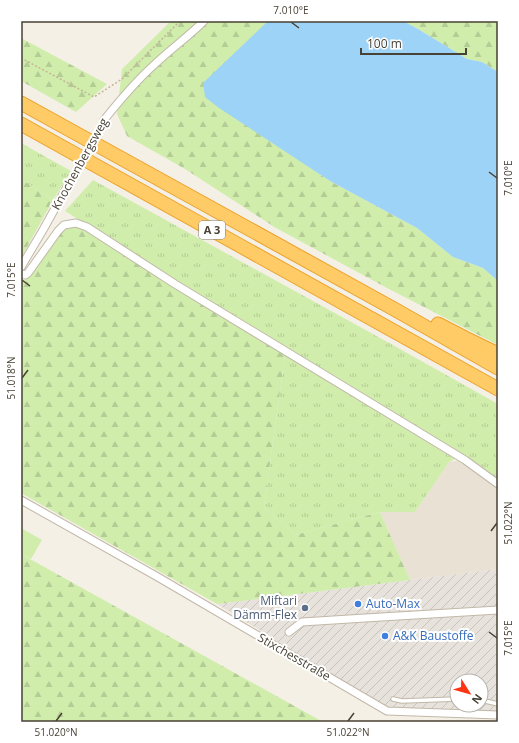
<svg xmlns="http://www.w3.org/2000/svg" width="519" height="743" viewBox="0 0 519 743" font-family="'Open Sans',sans-serif">
<defs>
<pattern id="industrial-furrows" width="10" height="10" patternUnits="userSpaceOnUse"><rect width="10" height="10" fill="#e7e2db"/><path d="M-1 1l2-2M0 10L10 0M9 11l2-2" fill="none" stroke="#c8c3bd"/></pattern>
<pattern id="grass-tufts" width="24" height="20" patternUnits="userSpaceOnUse"><rect width="24" height="20" fill="#d0edac"/><path d="M3 7l-1-3M5 7V3M7 7l1-3M15 17l-1-3M17 17v-4M19 17l1-3" fill="none" stroke="#b4cc95"/></pattern>
<pattern id="forest-firs" width="22" height="20" patternUnits="userSpaceOnUse"><rect width="22" height="20" fill="#d0edac"/><path d="M5 1l3.5 6h-7zM16 11l3.5 6h-7z" fill="#b4cc95"/></pattern>
</defs>
<rect width="100%" height="100%" fill="#f5f0e6"/>
<path fill="#e9e2d4" d="M466,459L498,482V569L410,580L380,512H415L449,462Z"/>
<path fill="url(#industrial-furrows)" fill-rule="evenodd" d="M498,569V722H496L497,718L387,709L217,604ZM457,681H481V705H457Z"/>
<path fill="url(#grass-tufts)" d="M21,143L71,171L53,200L21,179Z
M93,180L391,344L498,404V482L65,211Z
M285,355L455,459L449,462L415,512H380L295,535L264,507Z"/>
<path fill="url(#forest-firs)" d="M171,21H268L254,35L280,147L330,181L417,228L453,257L483,268L498,281V345L387,288L276,228L185,169L127,136L117,114L122,69Z
M403,21H498V72L482,62L467,59L418,29Z
M21,38L107,84L76,112L21,81Z
M21,179L53,200L21,258Z
M68,226H75L86,229L173,286L285,355L264,507L295,535L380,512L410,580L217,604L21,493V283L31,275L60,233Z
M21,554L323,722H21Z"/>
<path fill="#d0edac" d="M21,528L42,540L31,559L21,554Z"/>
<path fill="#9dd3f7" d="M268,21H403L418,29L467,59L482,62L498,72V281L483,268L453,257L417,228L330,181L219,108L205,97L203,83Z"/>
<g fill="none" stroke-linecap="round" stroke-linejoin="round">
<path stroke="#9dd3f7" stroke-width="2" d="M497,21L498,22"/>
<defs>
<path id="service" d="M393,699L402,701L457,699
M481,700L498,704"/>
<path id="minor" d="M104,120C120,100 136,81 155,64C171,49 189,36 204,21
M21,267L43,230L68,185
M21,274L25,275L28,273L58,231L64,225L76,223L87,227L175,284L465,460L498,484
M21,500L156,576L387,711L498,715
M289,632L302,622L365,618L498,610"/>
<path id="motorway" d="M21,103L394,309L498,368
M21,124L498,389
M438,324L465,338L498,354"/>
</defs>
<use href="#service" stroke="#c1b8a8" stroke-width="5.5"/>
<use href="#minor" stroke="#c1b8a8" stroke-width="9"/>
<use href="#motorway" stroke="#eba22a" stroke-width="15"/>
<path stroke="#c4b498" stroke-width="1.5" stroke-dasharray="2 2" stroke-linecap="butt" d="M21,58L94,97L122,79L180,21"/>
<use href="#service" stroke="#fff" stroke-width="3.5"/>
<use href="#minor" stroke="#fff" stroke-width="7"/>
<use href="#motorway" stroke="#ffcb67" stroke-width="13"/>
<path stroke="#c4b498" stroke-width="1.5" stroke-dasharray="2 2" stroke-linecap="butt" d="M68,185L104,120"/>
</g>
<path fill="none" stroke="#484135" stroke-width="1.5" d="M291,22L299,28M489,172L497,178M22,280L30,286M22,378L28,370M491,531L497,523M489,632L497,638M56,721L62,713M348,721L354,713"/>
<g fill="#3f7fe0" stroke="#fff" stroke-width="1.5">
<circle cx="358" cy="604" r="4"/>
<circle cx="385" cy="636" r="4"/>
</g>
<circle fill="#5c6f8a" stroke="#fff" stroke-width="1.5" cx="305" cy="608" r="4"/>
<g text-anchor="middle" stroke-width="4" stroke-linejoin="round" paint-order="stroke">
<rect fill="#fff" stroke="#7f7a72" stroke-width="1" x="199" y="221" width="26" height="18" rx="3"/>
<g font-size="11" font-weight="bold" fill="#484135">
<text x="212" y="234">A 3</text>
</g>
<g font-size="12" fill="#484135" stroke="#fff">
<text transform="translate(80 164) rotate(-61)" y="4">Knochenbergsweg</text>
<text transform="translate(294 657) rotate(30)" y="4">Stixchesstraße</text>
</g>
<g font-size="12" fill="#4e5e75" stroke="#fff" text-anchor="end">
<text x="297" y="605">Miftari<tspan x="297" dy="14">Dämm-Flex</tspan></text>
</g>
<g font-size="12" fill="#366cbe" stroke="#fff" text-anchor="start">
<text x="366" y="608">Auto-Max</text>
<text x="393" y="640">A&amp;K Baustoffe</text>
</g>
</g>
<rect width="519" height="743" fill="none" stroke="#ffffff" stroke-width="44"/>
<g transform="translate(469 693) rotate(127)"><circle r="19" fill="#ffffff" stroke="#b6b3ae"/>
<path d="M0-3L7 15L0 10L-7 15Z" fill="#ff3413"/>
<text y="-6" font-size="11" font-weight="bold" text-anchor="middle" fill="#484135">N</text>
</g>
<path d="M361 48v6h105v-6" fill="none" stroke="#484135" stroke-width="2"/>
<text x="367" y="48" font-size="12" fill="#484135" stroke="#ffffff" stroke-width="3" paint-order="stroke">100 m</text>
<rect x="22" y="22" width="475" height="699" fill="none" stroke="#484135" stroke-width="1.5"/>
<g font-size="10" text-anchor="middle" fill="#484135">
<text x="291" y="14">7.010°E</text>
<text transform="translate(508 178) rotate(-90)" y="4">7.010°E</text>
<text transform="translate(11 280) rotate(-90)" y="4">7.015°E</text>
<text transform="translate(11 378) rotate(-90)" y="4">51.018°N</text>
<text transform="translate(508 523) rotate(-90)" y="4">51.022°N</text>
<text transform="translate(508 638) rotate(-90)" y="4">7.015°E</text>
<text x="56" y="736">51.020°N</text>
<text x="348" y="736">51.022°N</text>
</g>
</svg>
